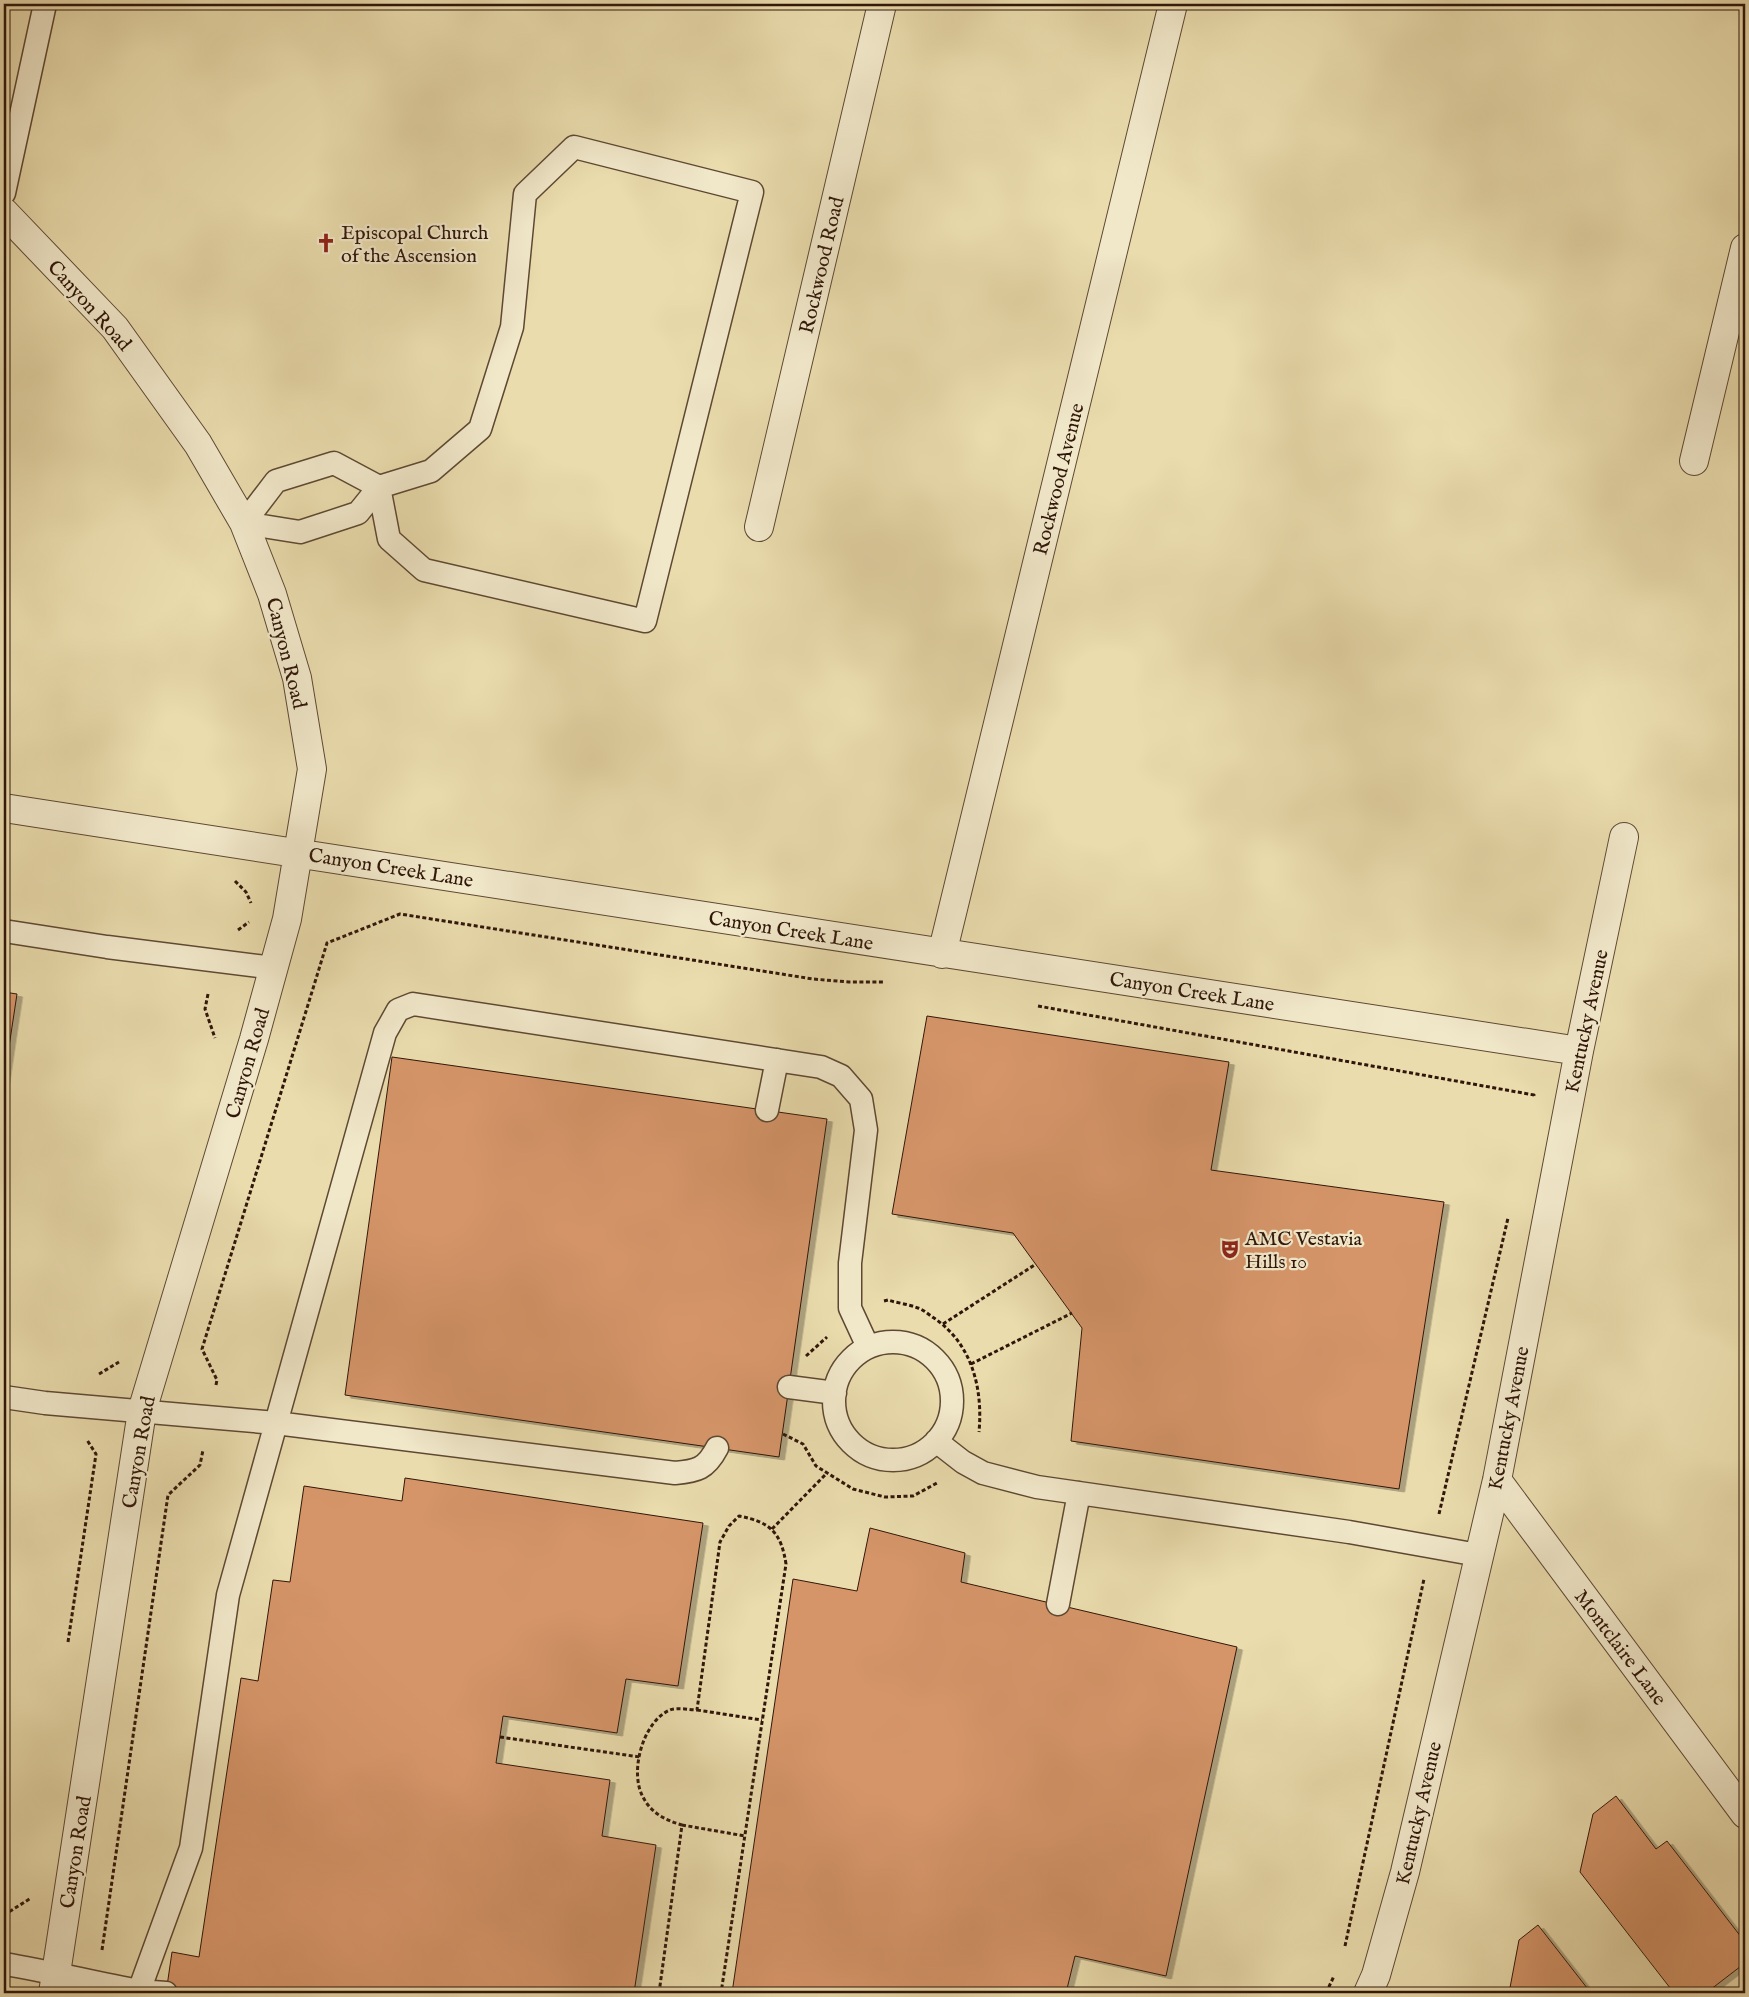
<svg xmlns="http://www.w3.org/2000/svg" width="1749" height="1997" viewBox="0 0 1749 1997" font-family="'IM FELL English',serif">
<defs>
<filter id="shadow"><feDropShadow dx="5.5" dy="3" stdDeviation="0" flood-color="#0004"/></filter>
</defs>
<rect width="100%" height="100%" fill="#eadcad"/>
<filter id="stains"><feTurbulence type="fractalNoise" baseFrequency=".004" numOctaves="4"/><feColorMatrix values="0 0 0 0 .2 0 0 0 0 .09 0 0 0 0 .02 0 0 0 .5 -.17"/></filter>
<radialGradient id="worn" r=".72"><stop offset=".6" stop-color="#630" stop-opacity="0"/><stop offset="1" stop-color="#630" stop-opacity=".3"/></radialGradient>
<path fill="#d59569" stroke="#30160a" filter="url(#shadow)" d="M4,992L17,994L4,1080Z
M927,1016L1229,1062L1211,1170L1444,1202L1399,1489L1071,1441L1082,1328L1013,1233L892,1214Z
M392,1057L827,1119L779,1457L345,1395Z
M405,1478L703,1523L678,1686L626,1679L617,1733L503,1716L496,1763L610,1780L602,1836L656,1845L634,1993H166L172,1952L199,1957L241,1678L258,1681L273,1580L290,1582L304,1486L402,1501Z
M870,1528L965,1553L961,1582L1237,1647L1166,1976L1075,1956L1066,1993H732L793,1579L857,1591Z
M1616,1796L1656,1849L1667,1841L1745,1942V1963L1706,1993H1674L1580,1872L1593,1814Z
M1538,1925L1591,1993H1509L1519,1940Z"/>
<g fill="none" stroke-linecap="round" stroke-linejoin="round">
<defs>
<path id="service" d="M574,147L752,192L645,621L424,570L389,539L379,487L431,471L480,429L512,327L525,194Z
M4,193L45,4
M334,463L379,487L358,513L300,532L244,523L276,481Z
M4,931L107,947L274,968
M767,1110L777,1060
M834 1401a59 59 0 1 1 118 0a59 59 0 1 1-118 0Z
M789,1387L835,1393
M4,1397L45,1403L276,1423L675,1473C697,1471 706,1469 717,1448
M936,1441L963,1462L983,1473L1037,1487L1349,1532L1478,1555
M1058,1604L1079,1493
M4,1964C49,1971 94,1983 139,1991L191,1848L228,1595L385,1033L398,1010L413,1004L821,1067L841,1076L861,1099L866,1130L850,1263V1308L868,1347
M139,1991L166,1993"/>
<path id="minor" d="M4,212L115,328L198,444L244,523L272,594L297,678L312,769L287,919L254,1039L142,1411L53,1993
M1694,461L1745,248
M759,527L882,4
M4,808L1579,1051
M942,954L1173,4
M1497,1480L1745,1814
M1368,1993L1376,1975L1405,1872L1497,1480L1579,1051L1624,837"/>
</defs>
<use href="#service" stroke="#5e4833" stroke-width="25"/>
<use href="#minor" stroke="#5e4833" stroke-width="30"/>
<path stroke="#30160a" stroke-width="3" stroke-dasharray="4 2.5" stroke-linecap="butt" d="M235,881L246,892L251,903
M238,930L249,922
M208,994L205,1009L215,1038
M1038,1006L1534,1095L1533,1097
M884,1301L888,1300C897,1303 908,1304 918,1308C924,1310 929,1315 934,1318C972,1344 983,1388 979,1432
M943,1324L1036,1264
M806,1356L827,1337
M971,1364L1072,1313
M99,1374L119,1362
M216,1385L217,1380L202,1349L327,943L400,914L813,979L849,982H883
M783,1434L803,1444L816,1466L853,1489L885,1497L913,1496L937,1483
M1439,1514L1508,1218
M772,1529L827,1473
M68,1642L96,1454L87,1440
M697,1710L762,1720
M500,1737L640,1757
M682,1825L745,1836
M4,1915L31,1898
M1345,1946L1424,1579
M102,1950L168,1495L200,1465L203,1450
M659,1993L682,1825C665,1820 651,1813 643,1797C629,1772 643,1721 670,1710C677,1707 689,1710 697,1710L720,1542L729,1526L739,1516C770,1522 781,1532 786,1564L721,1993
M1326,1993L1334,1976"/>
<use href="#service" stroke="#f1e8ca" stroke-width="22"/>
<use href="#minor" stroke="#f1e8ca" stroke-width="28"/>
</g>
<defs>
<symbol id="church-bare" viewBox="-9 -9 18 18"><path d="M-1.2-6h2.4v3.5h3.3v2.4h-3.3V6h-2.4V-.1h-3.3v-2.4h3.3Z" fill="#8f2418" stroke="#f1e8ca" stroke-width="2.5" paint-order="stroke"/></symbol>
<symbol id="theatre-bare" viewBox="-9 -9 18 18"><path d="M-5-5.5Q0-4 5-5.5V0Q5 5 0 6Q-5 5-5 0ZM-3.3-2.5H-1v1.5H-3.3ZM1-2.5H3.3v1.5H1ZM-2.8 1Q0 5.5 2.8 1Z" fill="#8f2418" stroke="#f1e8ca" stroke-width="2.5" paint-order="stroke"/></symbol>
</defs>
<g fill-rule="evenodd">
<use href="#church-bare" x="312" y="229" width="28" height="28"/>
<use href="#theatre-bare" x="1216" y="1235" width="28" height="28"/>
</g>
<g text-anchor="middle" stroke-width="4.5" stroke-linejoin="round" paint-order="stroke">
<g font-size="20" fill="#30160a" stroke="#f1e8ca" text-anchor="start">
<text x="341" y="239">Episcopal Church<tspan x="341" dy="23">of the Ascension</tspan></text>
<text x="1245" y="1245">AMC Vestavia<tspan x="1245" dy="23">Hills 10</tspan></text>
</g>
<g font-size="20" fill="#30160a" stroke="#f1e8ca">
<text transform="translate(821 265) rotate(-77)" y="7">Rockwood Road</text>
<text transform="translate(90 305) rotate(48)" y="7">Canyon Road</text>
<text transform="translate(1058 479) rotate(-76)" y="7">Rockwood Avenue</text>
<text transform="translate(287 653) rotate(76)" y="7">Canyon Road</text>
<text transform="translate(391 867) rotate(9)" y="7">Canyon Creek Lane</text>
<text transform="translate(791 930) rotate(9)" y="7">Canyon Creek Lane</text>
<text transform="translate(1192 991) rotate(9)" y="7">Canyon Creek Lane</text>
<text transform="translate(1586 1021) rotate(-78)" y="7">Kentucky Avenue</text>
<text transform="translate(247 1063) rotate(-74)" y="7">Canyon Road</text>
<text transform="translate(1508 1418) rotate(-79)" y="7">Kentucky Avenue</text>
<text transform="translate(138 1452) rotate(-80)" y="7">Canyon Road</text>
<text transform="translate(1621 1647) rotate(53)" y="7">Montclaire Lane</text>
<text transform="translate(1418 1813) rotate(-77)" y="7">Kentucky Avenue</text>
<text transform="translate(75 1852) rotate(-81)" y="7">Canyon Road</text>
</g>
</g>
<rect width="1749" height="1997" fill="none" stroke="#eadcad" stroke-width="20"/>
<rect x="5" y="5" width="1739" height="1987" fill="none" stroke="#30160a" stroke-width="2.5"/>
<rect x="10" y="10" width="1729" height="1977" fill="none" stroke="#30160a"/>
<rect width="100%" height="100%" filter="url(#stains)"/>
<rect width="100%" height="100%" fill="url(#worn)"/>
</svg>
